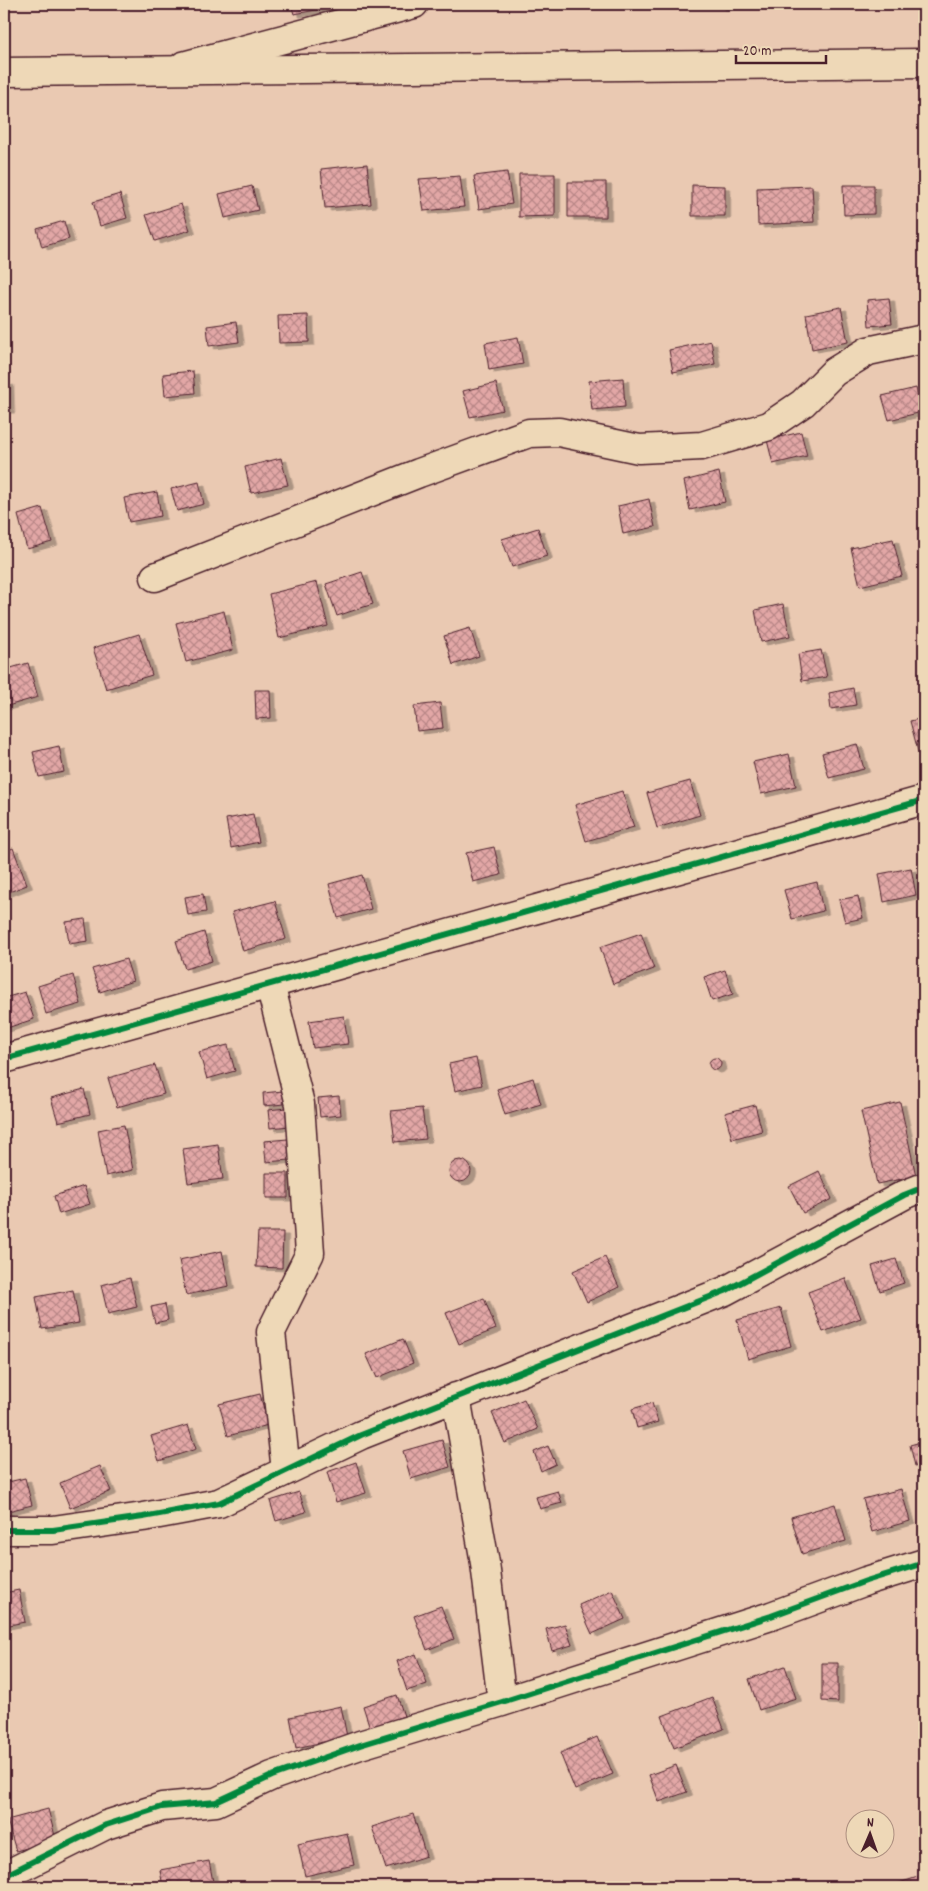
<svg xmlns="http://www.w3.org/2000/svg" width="928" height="1891" viewBox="0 0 928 1891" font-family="Dekko,sans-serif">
<defs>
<pattern id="building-cross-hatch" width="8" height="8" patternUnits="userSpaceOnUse" patternTransform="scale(1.25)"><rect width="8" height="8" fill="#e2a7a6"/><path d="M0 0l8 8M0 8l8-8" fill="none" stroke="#b98787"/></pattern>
<filter id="shadow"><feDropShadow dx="5.5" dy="3" stdDeviation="0" flood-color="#0004"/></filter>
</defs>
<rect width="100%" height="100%" fill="#eac9b2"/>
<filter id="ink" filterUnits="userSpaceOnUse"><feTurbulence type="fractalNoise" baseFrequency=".02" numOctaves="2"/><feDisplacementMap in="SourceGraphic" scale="10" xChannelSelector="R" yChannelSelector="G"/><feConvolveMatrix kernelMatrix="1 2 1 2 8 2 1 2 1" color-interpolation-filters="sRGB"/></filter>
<g filter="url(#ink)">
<path fill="url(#building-cross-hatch)" stroke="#4a1f2b" filter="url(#shadow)" d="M291,4H320L322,9L294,14Z
M719,4H743V5L720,7Z
M768,4H801V5L769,7Z
M367,164L371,204L325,208L321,169Z
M507,172L512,204L479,209L474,176Z
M519,174H555V216L519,217Z
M460,176L464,207L424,211L419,179Z
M568,182H606V217H568Z
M692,185L725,186V216H692Z
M843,185H874V214L844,215Z
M252,186L258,210L225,218L219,194Z
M812,186L814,222L758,225L757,188Z
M120,194L127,218L100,226L93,202Z
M181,204L190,230L155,241L146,215Z
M64,221L69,239L42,247L37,229Z
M889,298L892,324L869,326L867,300Z
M841,307L848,342L812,349L806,314Z
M308,315L309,342L279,343L278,316Z
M236,322L239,342L209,346L207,326Z
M518,337L523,364L489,370L485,343Z
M711,341L715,364L673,372L669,350Z
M193,371L195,393L165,396L163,374Z
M623,378L625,407L592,410L589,381Z
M8,382L9,410H4V383Z
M496,383L503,410L470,417L463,391Z
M916,388L922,412L889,420L882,396Z
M801,432L807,456L773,464L767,440Z
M281,458L288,485L251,493L245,467Z
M719,472L725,502L690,510L684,481Z
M199,482L204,504L177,511L171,489Z
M157,492L161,516L129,522L124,498Z
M649,499L655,527L623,534L618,506Z
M42,508L52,542L27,549L18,515Z
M538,528L547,556L512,567L502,539Z
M893,539L902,576L860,586L851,548Z
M924,550V574L919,551Z
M362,572L373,604L337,616L326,584Z
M317,582L328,626L279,638L269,594Z
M783,604L790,636L761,642L755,610Z
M224,611L233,650L186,662L176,623Z
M470,628L479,656L453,665L444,636Z
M139,634L152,675L106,689L93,648Z
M821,650L827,677L802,681L798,654Z
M28,663L38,697L4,707V670Z
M853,688L856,705L831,709L829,693Z
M255,690H270L271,718L256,719Z
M440,703L443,728L417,731L414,706Z
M924,718V749L918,751L910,721Z
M857,744L864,769L829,778L822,753Z
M59,746L64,772L39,777L33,752Z
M789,754L796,786L761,794L753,762Z
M690,781L700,815L657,828L647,793Z
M622,791L634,827L586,841L575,805Z
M253,814L259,842L231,848L226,819Z
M494,847L501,875L473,882L466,853Z
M13,848L27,885L4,894V852Z
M911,868L916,895L884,902L879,874Z
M362,875L371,909L338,918L329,884Z
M817,882L823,911L792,919L784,890Z
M203,894L206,912L188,915L185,897Z
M858,896L863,918L845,922L839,900Z
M275,901L286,939L243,951L232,912Z
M85,919L88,941L69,944L66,922Z
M204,932L212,961L185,969L176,941Z
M641,933L654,969L613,984L600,947Z
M126,959L133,981L100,992L92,969Z
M725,970L733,994L712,1001L704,977Z
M73,975L81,1004L46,1014L38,986Z
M25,992L34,1019L4,1029V998Z
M344,1016L348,1044L313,1048L309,1021Z
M228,1045L235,1071L207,1079L199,1052Z
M476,1058L482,1085L455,1091L449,1064Z
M709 1064a6 6 0 1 1 12 0a6 6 0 1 1-12 0Z
M155,1065L164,1094L117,1107L108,1078Z
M533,1078L541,1104L505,1115L497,1089Z
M84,1089L90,1114L58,1122L51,1098Z
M283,1091L284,1104L264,1106L263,1093Z
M339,1096L341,1115L320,1117L318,1098Z
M900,1102L916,1176L877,1184L861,1111Z
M755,1105L762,1131L732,1139L725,1113Z
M286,1108L290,1126L270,1128L268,1110Z
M422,1108L426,1139L395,1142L391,1111Z
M124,1125L133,1170L106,1176L98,1130Z
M288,1139L290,1160L266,1162L264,1141Z
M218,1144L223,1179L188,1183L183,1149Z
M449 1171a11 11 0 1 1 22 0a11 11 0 1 1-22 0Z
M819,1171L832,1199L803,1213L789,1186Z
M266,1173H288V1198H266Z
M84,1186L90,1204L59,1214L54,1196Z
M258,1232H283L282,1268L256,1267Z
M222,1251L229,1286L186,1295L179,1260Z
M605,1257L619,1287L587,1302L573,1271Z
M896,1259L904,1283L880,1291L872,1266Z
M130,1278L137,1307L108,1314L101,1285Z
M845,1278L861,1318L823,1332L808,1292Z
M73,1290L79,1323L42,1329L36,1297Z
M484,1298L496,1329L459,1344L446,1313Z
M165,1304L168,1320L155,1323L151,1307Z
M781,1308L791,1346L748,1359L737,1320Z
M403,1339L413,1363L377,1378L366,1354Z
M260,1394L268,1425L228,1436L219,1404Z
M524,1399L538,1429L505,1443L492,1413Z
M652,1403L658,1422L637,1428L632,1409Z
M188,1425L196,1449L159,1461L151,1436Z
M442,1440L450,1467L411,1479L403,1451Z
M924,1441V1463L915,1466L910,1445Z
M548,1446L556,1464L541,1471L534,1452Z
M356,1462L366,1493L336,1502L327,1472Z
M100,1466L111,1491L70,1508L60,1483Z
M25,1478L32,1505L4,1512V1483Z
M901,1489L910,1521L872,1532L863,1499Z
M558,1491L562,1503L540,1509L536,1497Z
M299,1492L306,1512L276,1521L270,1501Z
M835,1504L846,1541L802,1554L791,1517Z
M19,1590L25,1622L4,1626V1593Z
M612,1590L625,1619L592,1634L579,1605Z
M441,1606L454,1639L427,1650L414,1616Z
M565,1624L572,1645L552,1651L546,1629Z
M416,1654L427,1684L407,1691L397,1661Z
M822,1663H838V1702L822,1701Z
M785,1666L796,1698L759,1710L749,1679Z
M397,1695L404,1716L370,1728L363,1706Z
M712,1697L724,1729L674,1748L662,1716Z
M341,1706L347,1737L296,1748L290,1717Z
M597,1737L613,1774L575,1790L560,1753Z
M676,1765L687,1792L659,1802L649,1775Z
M48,1809L56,1840L16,1851L7,1820Z
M413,1814L426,1856L386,1869L372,1827Z
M347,1833L354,1865L305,1876L298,1844Z
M209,1861L214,1887H163L160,1870Z
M924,1875V1887H897L896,1884Z"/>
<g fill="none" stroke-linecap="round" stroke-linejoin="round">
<defs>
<path id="street" d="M183,66L414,4
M155,577L419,473L529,433L559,432L639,449L702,446L769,426L803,403L834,372L868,351L924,339
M270,984L300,1104L310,1253L271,1332L286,1471
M4,1059L924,800
M456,1397L485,1563L502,1702
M4,1530H53L143,1517L219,1503L361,1435L725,1291L904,1195L924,1187
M4,1876L106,1825L162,1807L216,1802L272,1776L360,1745L502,1702L771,1616L866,1581L924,1563"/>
<path id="secondary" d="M4,72L924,63"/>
</defs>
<use href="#street" stroke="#4a1f2b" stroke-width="31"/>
<use href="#secondary" stroke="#4a1f2b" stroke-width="31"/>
<use href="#street" stroke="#eed8b7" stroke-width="28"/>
<use href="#secondary" stroke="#eed8b7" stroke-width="28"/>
<defs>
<path id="cycleway" d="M4,1059L924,800
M4,1530H53L143,1517L219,1503L361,1435L725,1291L904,1195L924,1187
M4,1876L106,1825L162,1807L216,1802L272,1776L360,1745L502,1702L771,1616L866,1581L924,1563"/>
</defs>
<use href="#cycleway" stroke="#eed8b7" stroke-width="9"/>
<use href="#cycleway" stroke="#00873e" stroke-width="6"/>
</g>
</g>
<rect width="928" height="1891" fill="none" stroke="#eed8b7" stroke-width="20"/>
<rect x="10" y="10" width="908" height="1871" fill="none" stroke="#4a1f2b" stroke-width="2" filter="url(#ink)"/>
<g transform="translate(870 1834) rotate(2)"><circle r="24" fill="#eed8b7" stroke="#ac8e7f"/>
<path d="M0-4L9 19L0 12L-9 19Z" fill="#4a1f2b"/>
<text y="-8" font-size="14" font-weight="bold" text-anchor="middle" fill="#4a1f2b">N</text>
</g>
<path d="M736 55v8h90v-8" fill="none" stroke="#4a1f2b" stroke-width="2.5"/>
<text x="743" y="55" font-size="15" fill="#4a1f2b" stroke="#eed8b7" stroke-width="4" paint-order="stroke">20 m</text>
</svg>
